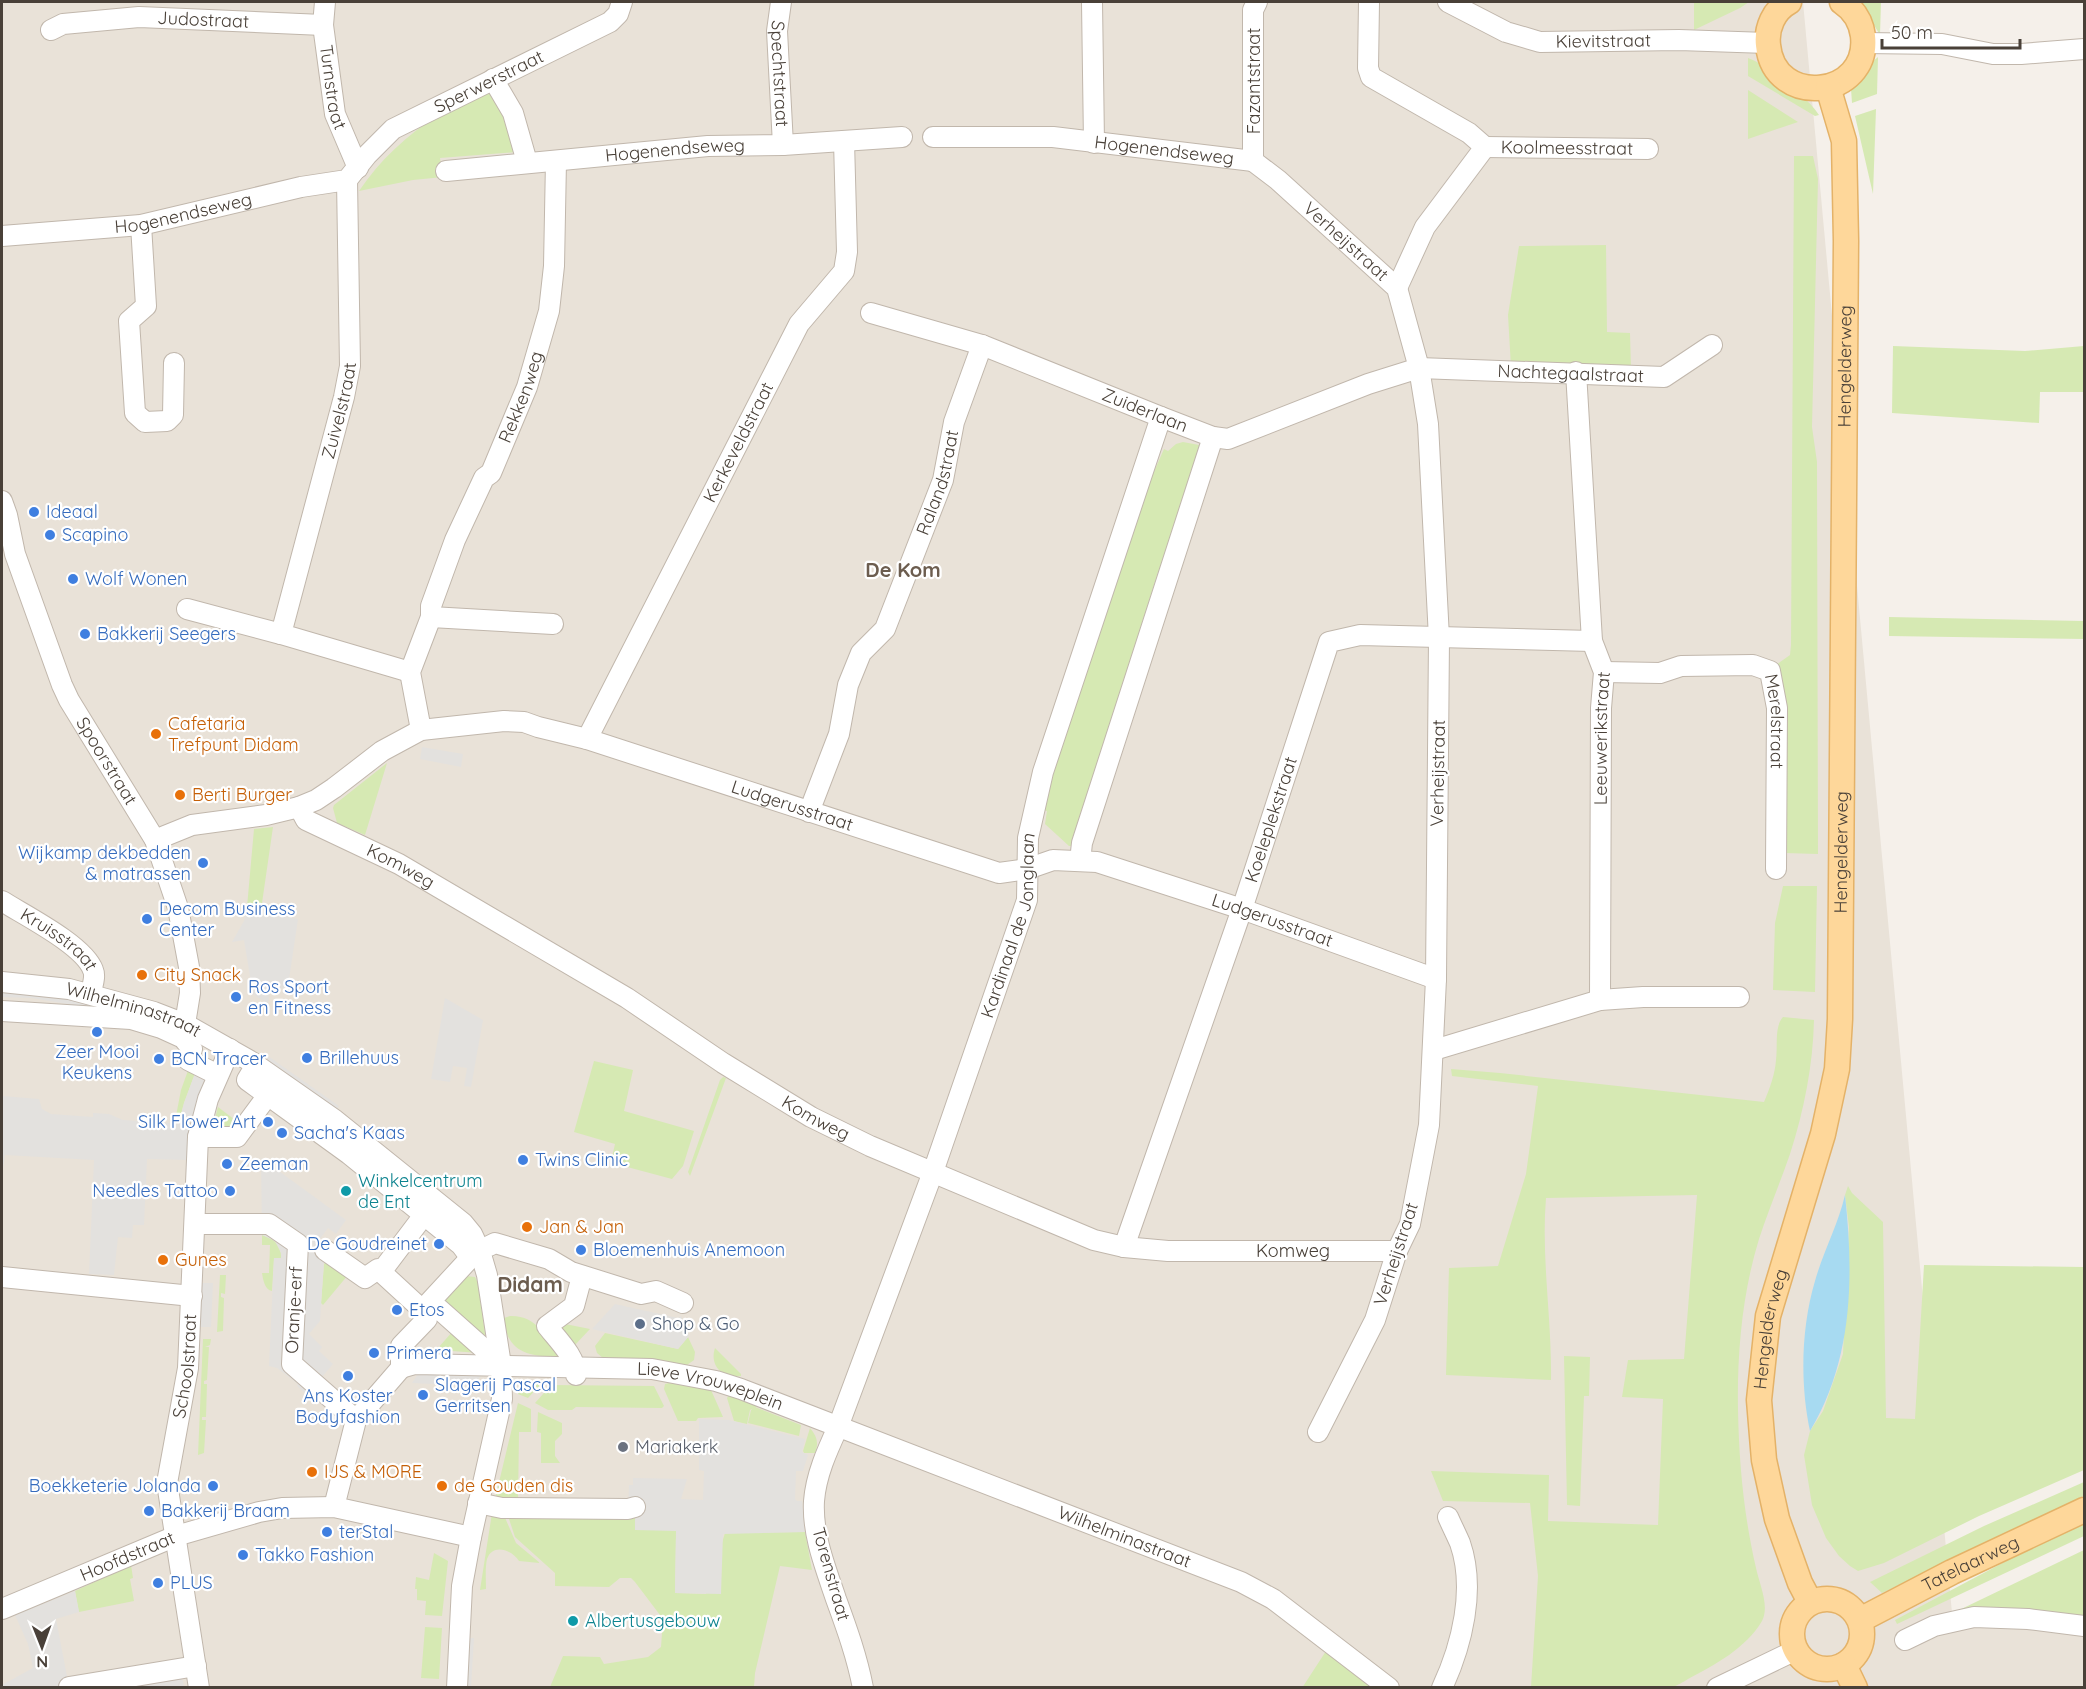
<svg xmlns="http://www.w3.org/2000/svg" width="2086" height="1689" viewBox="0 0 2086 1689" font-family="Quicksand,sans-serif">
<rect width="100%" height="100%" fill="#f5f0ea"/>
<path fill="#e9e2d8" d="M2,2H1803L1952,1613L2084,1610V1687L2,1688Z"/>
<path fill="#d6e9b3" d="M1694,2H1749L1740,8L1694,30Z
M1860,2H1881L1880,35Z
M1878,57L1877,94L1852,103L1851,89L1870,64Z
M1748,58C1766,64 1810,99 1819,115L1815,116L1748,76Z
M493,89L508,120L516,152L440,158L443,177L413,180L359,191C380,160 407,135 438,115C455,104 475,97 493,89Z
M1748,90L1798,122L1748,139Z
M1876,109L1873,194L1855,116Z
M1794,156H1813L1818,179L1812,427L1817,462L1818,854L1784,853L1776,665L1790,655L1791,645Z
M1606,245L1607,332L1630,333L1631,369L1511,367L1508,315L1519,246Z
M1893,346L2025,351L2084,346V392H2040L2039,423L1892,413Z
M1183,442L1199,445L1201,451L1162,569L1158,572L1072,846H1069L1045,824L1047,811L1042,810L1047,786L1133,519L1164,449L1168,451L1176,444Z
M1889,617L2084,621V639L1889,636Z
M387,763L365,835L337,823L333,808L334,805Z
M273,827L261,910L247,907L254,829Z
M1783,886H1817L1815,992L1773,990L1775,923Z
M1783,1017L1814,1020C1813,1065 1804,1111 1790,1154C1780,1183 1768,1211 1759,1239C1742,1294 1737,1354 1738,1410C1739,1464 1744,1516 1756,1568C1759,1583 1770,1606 1762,1621C1746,1648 1715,1665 1688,1679C1683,1682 1677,1686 1672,1687C1660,1689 1643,1688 1631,1688C1597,1688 1564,1688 1531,1687L1538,1576L1530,1503L1443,1501L1431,1471L1549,1475L1548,1521L1658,1525L1663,1399L1622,1397L1628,1360L1684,1359L1697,1195L1546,1198C1541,1258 1552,1319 1551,1380L1446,1375L1449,1268L1498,1266L1526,1174L1538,1086L1452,1076L1451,1069L1500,1073L1764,1102C1770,1088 1775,1074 1776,1060C1778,1046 1774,1027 1783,1017Z
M594,1061L633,1070L624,1111L694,1131L683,1166L672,1179L616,1164L612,1157L615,1144L574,1132Z
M190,1065L197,1068L184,1103L179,1122L175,1121L181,1090Z
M723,1077L726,1078L690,1176L688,1172L720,1080Z
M218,1107L239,1123L231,1133H211Z
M1848,1186L1852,1193L1883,1222L1886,1418L1915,1419L1924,1265L2084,1267V1470L1979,1516L1884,1563L1858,1571L1850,1566L1839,1556L1826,1538L1812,1505L1804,1455L1810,1431L1823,1411L1843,1354L1849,1227L1845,1195Z
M262,1235C273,1238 282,1245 281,1258H274L272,1291C265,1290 263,1280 262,1273H269L270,1245H262Z
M327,1261L348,1275L323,1305L321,1303L324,1264Z
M220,1275H226L225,1294L221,1293V1297L224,1298L223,1331L217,1332Z
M466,1276L475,1277L478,1283L486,1341L441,1304Z
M510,1316C536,1315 547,1337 560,1355L557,1357C528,1356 506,1352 504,1318Z
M565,1324L590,1329L574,1346L556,1331Z
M453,1331L479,1353L438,1350V1348Z
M605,1333L678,1349L688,1337L695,1352L694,1360L687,1365L649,1359L603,1358L597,1353L595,1346Z
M203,1339H211L210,1345L205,1347H209L207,1380L204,1381V1384H207L206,1417H202V1420H206L204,1453L198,1455Z
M715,1348L741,1374V1376C723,1379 709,1366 715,1348Z
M1564,1356L1590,1357L1589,1396H1584L1580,1506L1567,1505Z
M536,1380L540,1382L539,1386L528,1398L518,1394C520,1387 529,1381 536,1380Z
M669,1383L711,1390L723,1417L698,1418L696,1421H678L664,1389L665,1384Z
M551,1385L654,1386L664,1406L662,1408L576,1407L572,1410H548L535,1403Z
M729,1395L758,1406L750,1410L747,1424L734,1421L727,1398Z
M518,1403L531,1409V1432H519L518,1503H494Z
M755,1407L801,1425L799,1436L748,1423L751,1410Z
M538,1412L562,1423V1434L555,1441V1456L560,1463H541V1433L537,1432Z
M810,1428C817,1436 819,1443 815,1453H804L803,1451Z
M2084,1482V1496L1882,1593L1870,1582L1984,1526Z
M492,1513H503L516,1543L540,1563L519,1561C513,1551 493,1542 487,1559C485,1568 486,1580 486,1589L480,1590Z
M507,1513L635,1515V1529L691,1530L676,1536L675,1593L706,1594L725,1533L805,1532L812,1570L780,1566L755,1673L754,1687H550L563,1656L600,1657L604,1664L648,1657L661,1647L663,1619L635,1582L631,1578H620L609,1587L555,1586V1573L515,1537Z
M2084,1524V1536L1897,1624L1895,1620L2010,1559Z
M2084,1550V1623L1953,1613Z
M434,1553L448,1561L442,1616L425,1615L426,1601L417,1600V1589H415L416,1577L429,1580Z
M131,1565L133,1578L130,1579L134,1601L79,1612L75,1591Z
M425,1627L442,1628L439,1679L421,1678Z
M1328,1648L1375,1688H1302Z"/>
<path fill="#e3e1de" d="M422,747L463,754L461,767L420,759Z
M247,907L298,919L288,986H285V989L271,987L268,1004L253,994L244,940L232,942L244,921Z
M2,990L89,1001L115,1015L68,1004L31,998L2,997Z
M445,998L483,1020L471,1087L464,1086L467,1068L453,1066L450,1082L431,1079Z
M268,1056L339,1106L335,1111L265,1060Z
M197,1068L210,1075L190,1160L147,1159L144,1225H133L132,1238L118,1237L114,1275L89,1274L94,1160L5,1155L2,1175V1096L39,1099L42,1109L51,1114L93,1117V1113L109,1114L123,1120L187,1124L179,1122L184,1103Z
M261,1158L346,1220L336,1234L328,1228L319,1240L325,1245L320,1321L309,1334L322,1347L319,1351L333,1364L307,1395L297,1386L298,1384L277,1368L269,1366L274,1258H281V1253L275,1241L262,1235Z
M199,1283H213L211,1327H197Z
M615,1304L678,1318L681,1316L689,1336L678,1349L592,1329Z
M421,1370L483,1373L473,1386L412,1383Z
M699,1419L729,1420L805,1439L802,1452L808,1455L803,1471H796L795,1499L797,1501H802L805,1532L723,1534L721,1594L675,1593L676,1531L635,1530V1515L628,1514L629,1485H633V1478L687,1479L681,1499L703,1500L704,1471L699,1470Z
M75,1591L79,1612L56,1619L69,1687L2,1688V1685L33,1668L28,1644L15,1615Z
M468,1638H474L471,1687L466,1688Z
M182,1675L184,1687L110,1688Z"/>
<path fill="#a7daf1" d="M1845,1195C1854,1276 1853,1360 1810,1431C1800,1384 1801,1328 1815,1281C1823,1252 1838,1225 1845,1195Z"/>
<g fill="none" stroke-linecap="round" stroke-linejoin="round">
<defs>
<g id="minor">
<path id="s1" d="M325,2L323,25L335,114L358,168"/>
<path id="s2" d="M781,2L777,31L783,145"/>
<path d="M1092,2L1094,143"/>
<path d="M1369,2L1368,68L1371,77L1469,133L1485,147L1425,227L1397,288"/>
<path id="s3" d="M1448,2L1506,32L1540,42L1679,40L1767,43"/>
<path id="s4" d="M51,30L63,24L139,17L323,25"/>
<path d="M1864,43L1942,44L1993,54H2021L2084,49"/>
<path d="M493,79L513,113L527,162"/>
<path id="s5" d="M933,137H1053L1253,161"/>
<path id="s6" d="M1485,147L1648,149"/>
<path id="s7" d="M1253,161L1278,180L1397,288L1419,368L1428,424L1439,638L1436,979L1429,1125L1410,1224L1397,1251L1375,1320L1318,1432"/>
<path d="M1253,161V10L1257,2"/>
<path id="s8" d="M446,171L708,146L783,145L902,137"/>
<path d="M141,225L146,306L129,321L135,413L145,422L167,421L173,415L174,363"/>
<path id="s9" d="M2,236L141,225L301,187L347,180L367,155L393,129L610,22L618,14L622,2"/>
<path id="s10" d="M871,313L982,345L1161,417L1213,437L1228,439L1368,384L1419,368L1664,377L1712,345"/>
<path id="s11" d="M2,501L7,515L15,554L62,685L69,700L155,840L178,908L189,967L190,993L185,1024"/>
<path d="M187,609L281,634L410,672"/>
<path d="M431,617L553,624"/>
<path id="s12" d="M281,634L344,397L350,366L347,180"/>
<path id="s13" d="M1604,672L1660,673L1681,666L1753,665L1770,671L1777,708L1776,869"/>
<path id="s14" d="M421,730L410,672L431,617V606L455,540L484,478L491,473L527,387L549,311L554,266L556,161"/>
<path id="s15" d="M587,739L799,324L844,271L847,252L844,141"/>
<path id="s16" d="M299,807L306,820L399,864L627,998L723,1063L811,1117L870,1146L1094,1240L1124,1247L1168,1251H1397"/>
<path id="s17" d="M809,812L839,734L848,685L861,653L885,629L943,480L954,422L982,345"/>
<path id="s18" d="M155,840L192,825L266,815L299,807L316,800L334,788L382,751L421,730L504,721L524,722L538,727L587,739L999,873L1027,869L1053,860L1097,862L1242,909L1436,979"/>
<path d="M1080,861L1082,843L1213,437"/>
<path id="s19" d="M2,901C24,915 84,945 93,970C96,977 92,986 91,993"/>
<path id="s20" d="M2,982L69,989L154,1012L185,1024L252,1062L335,1120L463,1223L472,1234L480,1251L487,1275L501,1365L502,1399L471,1537L462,1586L457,1688"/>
<path d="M1600,1000L1643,997H1739"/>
<path d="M2,1011L131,1019L161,1028L183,1038L192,1049L188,1060L212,1072"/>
<path id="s21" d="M1434,1050L1600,1000L1601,708L1604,672L1592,641L1576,372"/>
<path d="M256,1065L247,1080L349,1154L461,1245L470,1257"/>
<path d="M198,1137H237L268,1095"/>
<path d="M196,1224H269L298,1244L292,1364L356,1420"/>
<path d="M489,1246L495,1243L549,1259L571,1272L641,1294L656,1291L683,1303"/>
<path id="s22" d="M1124,1247L1242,909L1329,642L1360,635L1592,641"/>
<path d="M325,1250L365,1278L378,1269L381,1272L424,1215"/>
<path d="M381,1272L417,1305L439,1309L484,1349L487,1356"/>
<path d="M2,1277L192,1296"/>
<path id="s23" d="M401,1368L415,1364L652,1369L716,1381L741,1389L1241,1582L1273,1599L1389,1688"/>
<path d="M576,1375C576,1357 558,1340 547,1326L574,1306L582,1276"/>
<path d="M478,1503L502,1508L628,1509L635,1507"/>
<path d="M334,1507L356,1420L401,1368V1346L427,1319L425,1307L473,1255"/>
<path id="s24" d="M2,1609L176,1536L259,1512L282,1508L334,1507L471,1537"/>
<path d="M1905,1640L1934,1626L1974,1617L2028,1619L2084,1626"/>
<path d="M69,1687L196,1666"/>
<path id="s25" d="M199,1688L167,1483L188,1368L198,1137L208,1099L230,1049"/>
<path id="s26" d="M863,1688C857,1657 847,1629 836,1599C826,1569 812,1535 814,1501C816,1475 827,1451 838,1427L933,1172L1027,900L1028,838L1043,772L1161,417"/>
<path d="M1442,1688C1462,1645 1476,1589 1460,1543C1456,1534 1452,1526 1448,1517"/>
<path d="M1717,1688L1796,1650"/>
</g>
<g id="major">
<path d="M1789,2C1774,10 1766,28 1768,45C1774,109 1870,98 1863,36C1861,21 1854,10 1842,2"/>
<circle cx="1827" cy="1634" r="35"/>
<path id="s27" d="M1810,1602L1800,1583L1777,1519L1764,1460L1759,1400L1768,1316L1823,1134L1837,1069L1840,1019L1846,241L1844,141L1828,87"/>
<path id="s28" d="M1860,1620L1952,1572L2084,1510"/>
<path d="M1844,1665L1855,1688"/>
</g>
</defs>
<use href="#minor" stroke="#c1b7ac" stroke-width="22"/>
<use href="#major" stroke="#e4b268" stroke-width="27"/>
<use href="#minor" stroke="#fff" stroke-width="20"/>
<use href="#major" stroke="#fed79a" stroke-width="24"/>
</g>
<g fill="#3f7fe0" stroke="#fff" stroke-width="2">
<circle cx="34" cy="512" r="6"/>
<circle cx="50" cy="535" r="6"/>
<circle cx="73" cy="579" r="6"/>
<circle cx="85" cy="634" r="6"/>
<circle cx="203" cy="863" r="6"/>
<circle cx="147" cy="919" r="6"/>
<circle cx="236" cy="997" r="6"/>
<circle cx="97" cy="1032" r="6"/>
<circle cx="307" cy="1058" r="6"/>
<circle cx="159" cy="1059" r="6"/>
<circle cx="268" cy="1122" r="6"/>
<circle cx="282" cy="1133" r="6"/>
<circle cx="523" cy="1160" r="6"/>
<circle cx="227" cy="1164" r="6"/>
<circle cx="230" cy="1191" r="6"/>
<circle cx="439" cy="1244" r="6"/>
<circle cx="581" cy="1250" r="6"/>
<circle cx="397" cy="1310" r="6"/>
<circle cx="374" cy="1353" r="6"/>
<circle cx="348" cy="1376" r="6"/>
<circle cx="423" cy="1395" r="6"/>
<circle cx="213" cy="1486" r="6"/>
<circle cx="149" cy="1511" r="6"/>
<circle cx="327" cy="1532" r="6"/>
<circle cx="243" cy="1555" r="6"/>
<circle cx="158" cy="1583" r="6"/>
</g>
<g fill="#e8710a" stroke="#fff" stroke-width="2">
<circle cx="156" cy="734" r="6"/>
<circle cx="180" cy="795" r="6"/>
<circle cx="142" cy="975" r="6"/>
<circle cx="527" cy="1227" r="6"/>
<circle cx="163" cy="1260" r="6"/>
<circle cx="312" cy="1472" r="6"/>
<circle cx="442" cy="1486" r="6"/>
</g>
<g fill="#0f9aa8" stroke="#fff" stroke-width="2">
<circle cx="346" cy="1191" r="6"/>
<circle cx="573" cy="1621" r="6"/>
</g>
<circle fill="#5c6f8a" stroke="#fff" stroke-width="2" cx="640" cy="1324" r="6"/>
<circle fill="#6b7280" stroke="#fff" stroke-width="2" cx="623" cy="1447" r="6"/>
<g text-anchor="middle" stroke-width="4.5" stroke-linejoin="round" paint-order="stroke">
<g font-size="18" fill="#494038" stroke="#fff">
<text dy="6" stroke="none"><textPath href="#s4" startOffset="154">Judostraat</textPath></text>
<text dy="6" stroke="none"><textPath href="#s3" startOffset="164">Kievitstraat</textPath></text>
<text dy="6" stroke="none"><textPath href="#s2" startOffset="72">Spechtstraat</textPath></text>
<text transform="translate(1254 81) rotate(-90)" y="6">Fazantstraat</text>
<text dy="6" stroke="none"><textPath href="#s9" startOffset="526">Sperwerstraat</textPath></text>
<text dy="6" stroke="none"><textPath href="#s1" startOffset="86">Turnstraat</textPath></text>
<text dy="6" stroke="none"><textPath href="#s6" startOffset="82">Koolmeesstraat</textPath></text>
<text dy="6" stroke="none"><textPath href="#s5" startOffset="232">Hogenendseweg</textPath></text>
<text dy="6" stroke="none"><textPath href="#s8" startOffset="230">Hogenendseweg</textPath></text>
<text dy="6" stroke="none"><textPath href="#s9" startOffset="183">Hogenendseweg</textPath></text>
<text dy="6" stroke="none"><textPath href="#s7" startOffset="123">Verheijstraat</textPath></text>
<text dy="6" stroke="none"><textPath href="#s27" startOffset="1254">Hengelderweg</textPath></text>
<text dy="6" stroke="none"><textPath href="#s10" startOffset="735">Nachtegaalstraat</textPath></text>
<text dy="6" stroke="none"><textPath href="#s14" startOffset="358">Rekkenweg</textPath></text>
<text dy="6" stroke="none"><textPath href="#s12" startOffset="231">Zuivelstraat</textPath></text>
<text dy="6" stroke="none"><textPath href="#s10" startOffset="291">Zuiderlaan</textPath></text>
<text dy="6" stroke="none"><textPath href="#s15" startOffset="333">Kerkeveldstraat</textPath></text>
<text dy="6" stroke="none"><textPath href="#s17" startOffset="358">Ralandstraat</textPath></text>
<text dy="6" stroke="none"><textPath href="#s13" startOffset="219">Merelstraat</textPath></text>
<text dy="6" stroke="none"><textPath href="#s21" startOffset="435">Leeuwerikstraat</textPath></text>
<text dy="6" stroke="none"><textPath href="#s11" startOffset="282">Spoorstraat</textPath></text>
<text transform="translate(1438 773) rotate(-89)" y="6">Verheijstraat</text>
<text dy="6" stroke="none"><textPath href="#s18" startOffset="678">Ludgerusstraat</textPath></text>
<text dy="6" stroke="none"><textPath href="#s22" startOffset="452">Koeleplekstraat</textPath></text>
<text dy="6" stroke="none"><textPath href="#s27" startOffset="768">Hengelderweg</textPath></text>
<text dy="6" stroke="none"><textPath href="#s16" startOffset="120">Komweg</textPath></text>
<text dy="6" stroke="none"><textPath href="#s18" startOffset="1180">Ludgerusstraat</textPath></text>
<text dy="6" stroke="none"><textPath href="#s26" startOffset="804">Kardinaal de Jonglaan</textPath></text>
<text dy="6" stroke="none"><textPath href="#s19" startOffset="69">Kruisstraat</textPath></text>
<text dy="6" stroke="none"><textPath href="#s20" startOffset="135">Wilhelminastraat</textPath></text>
<text dy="6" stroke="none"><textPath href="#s16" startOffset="606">Komweg</textPath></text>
<text dy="6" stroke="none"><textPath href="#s16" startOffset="1110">Komweg</textPath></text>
<text transform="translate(1396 1254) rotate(-72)" y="6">Verheijstraat</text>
<text transform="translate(294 1310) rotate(-87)" y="6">Oranje-erf</text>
<text dy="6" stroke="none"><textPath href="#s27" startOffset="282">Hengelderweg</textPath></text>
<text dy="6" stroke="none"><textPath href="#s25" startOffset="326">Schoolstraat</textPath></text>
<text dy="6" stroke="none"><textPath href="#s23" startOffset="312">Lieve Vrouweplein</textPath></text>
<text dy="6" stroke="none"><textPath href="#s23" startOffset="754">Wilhelminastraat</textPath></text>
<text dy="6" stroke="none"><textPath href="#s24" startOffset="136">Hoofdstraat</textPath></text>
<text dy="6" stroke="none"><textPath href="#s28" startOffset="124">Tatelaarweg</textPath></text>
<text transform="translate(831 1574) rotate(74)" y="6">Torenstraat</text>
</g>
<g font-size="18" fill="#366cbe" stroke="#fff" text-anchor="start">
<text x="46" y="518">Ideaal</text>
<text x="62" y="541">Scapino</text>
<text x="85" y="585">Wolf Wonen</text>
<text x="97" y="640">Bakkerij Seegers</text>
<text x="191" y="859" text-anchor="end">Wijkamp dekbedden<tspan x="191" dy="21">&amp; matrassen</tspan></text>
<text x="159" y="915">Decom Business<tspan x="159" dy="21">Center</tspan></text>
<text x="248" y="993">Ros Sport<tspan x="248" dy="21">en Fitness</tspan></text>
<text x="97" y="1058" text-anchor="middle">Zeer Mooi<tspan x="97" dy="21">Keukens</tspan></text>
<text x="319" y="1064">Brillehuus</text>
<text x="171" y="1065">BCN Tracer</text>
<text x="256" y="1128" text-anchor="end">Silk Flower Art</text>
<text x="294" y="1139">Sacha's Kaas</text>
<text x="535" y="1166">Twins Clinic</text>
<text x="239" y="1170">Zeeman</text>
<text x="218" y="1197" text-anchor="end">Needles Tattoo</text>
<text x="427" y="1250" text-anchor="end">De Goudreinet</text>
<text x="593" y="1256">Bloemenhuis Anemoon</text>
<text x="409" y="1316">Etos</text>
<text x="386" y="1359">Primera</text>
<text x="435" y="1391">Slagerij Pascal<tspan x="435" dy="21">Gerritsen</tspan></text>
<text x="348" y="1402" text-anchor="middle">Ans Koster<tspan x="348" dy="21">Bodyfashion</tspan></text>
<text x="201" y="1492" text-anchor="end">Boekketerie Jolanda</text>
<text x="161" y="1517">Bakkerij Braam</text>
<text x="339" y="1538">terStal</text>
<text x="255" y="1561">Takko Fashion</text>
<text x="170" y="1589">PLUS</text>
</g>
<g font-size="18" fill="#c56008" stroke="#fff" text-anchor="start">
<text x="168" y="730">Cafetaria<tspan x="168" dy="21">Trefpunt Didam</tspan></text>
<text x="192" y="801">Berti Burger</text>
<text x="154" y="981">City Snack</text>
<text x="539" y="1233">Jan &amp; Jan</text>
<text x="175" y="1266">Gunes</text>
<text x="324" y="1478">IJS &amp; MORE</text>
<text x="454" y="1492">de Gouden dis</text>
</g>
<g font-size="18" fill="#0d838f" stroke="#fff" text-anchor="start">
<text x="358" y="1187">Winkelcentrum<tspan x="358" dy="21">de Ent</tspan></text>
<text x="585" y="1627">Albertusgebouw</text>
</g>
<g font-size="18" fill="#4e5e75" stroke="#fff" text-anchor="start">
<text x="652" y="1330">Shop &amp; Go</text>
</g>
<g font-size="18" fill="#5b616d" stroke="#fff" text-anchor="start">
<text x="635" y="1453">Mariakerk</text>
</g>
<g font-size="20" font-weight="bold" fill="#6c5d4f" stroke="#fff">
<text x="903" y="577">De Kom</text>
</g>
<g font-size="21" font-weight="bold" fill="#6c5d4f" stroke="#fff">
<text x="530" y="1292">Didam</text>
</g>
</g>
<rect width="2086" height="1689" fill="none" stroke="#494038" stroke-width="6"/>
<g transform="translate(42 1647) rotate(179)" stroke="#ffffff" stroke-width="4.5" paint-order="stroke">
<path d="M0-4.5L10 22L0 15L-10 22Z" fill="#494038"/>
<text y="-9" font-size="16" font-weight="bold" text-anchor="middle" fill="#494038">N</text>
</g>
<path d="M1882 39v9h138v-9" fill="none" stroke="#494038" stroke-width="3"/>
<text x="1891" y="39" font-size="18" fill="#494038" stroke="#ffffff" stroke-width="4.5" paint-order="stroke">50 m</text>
</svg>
